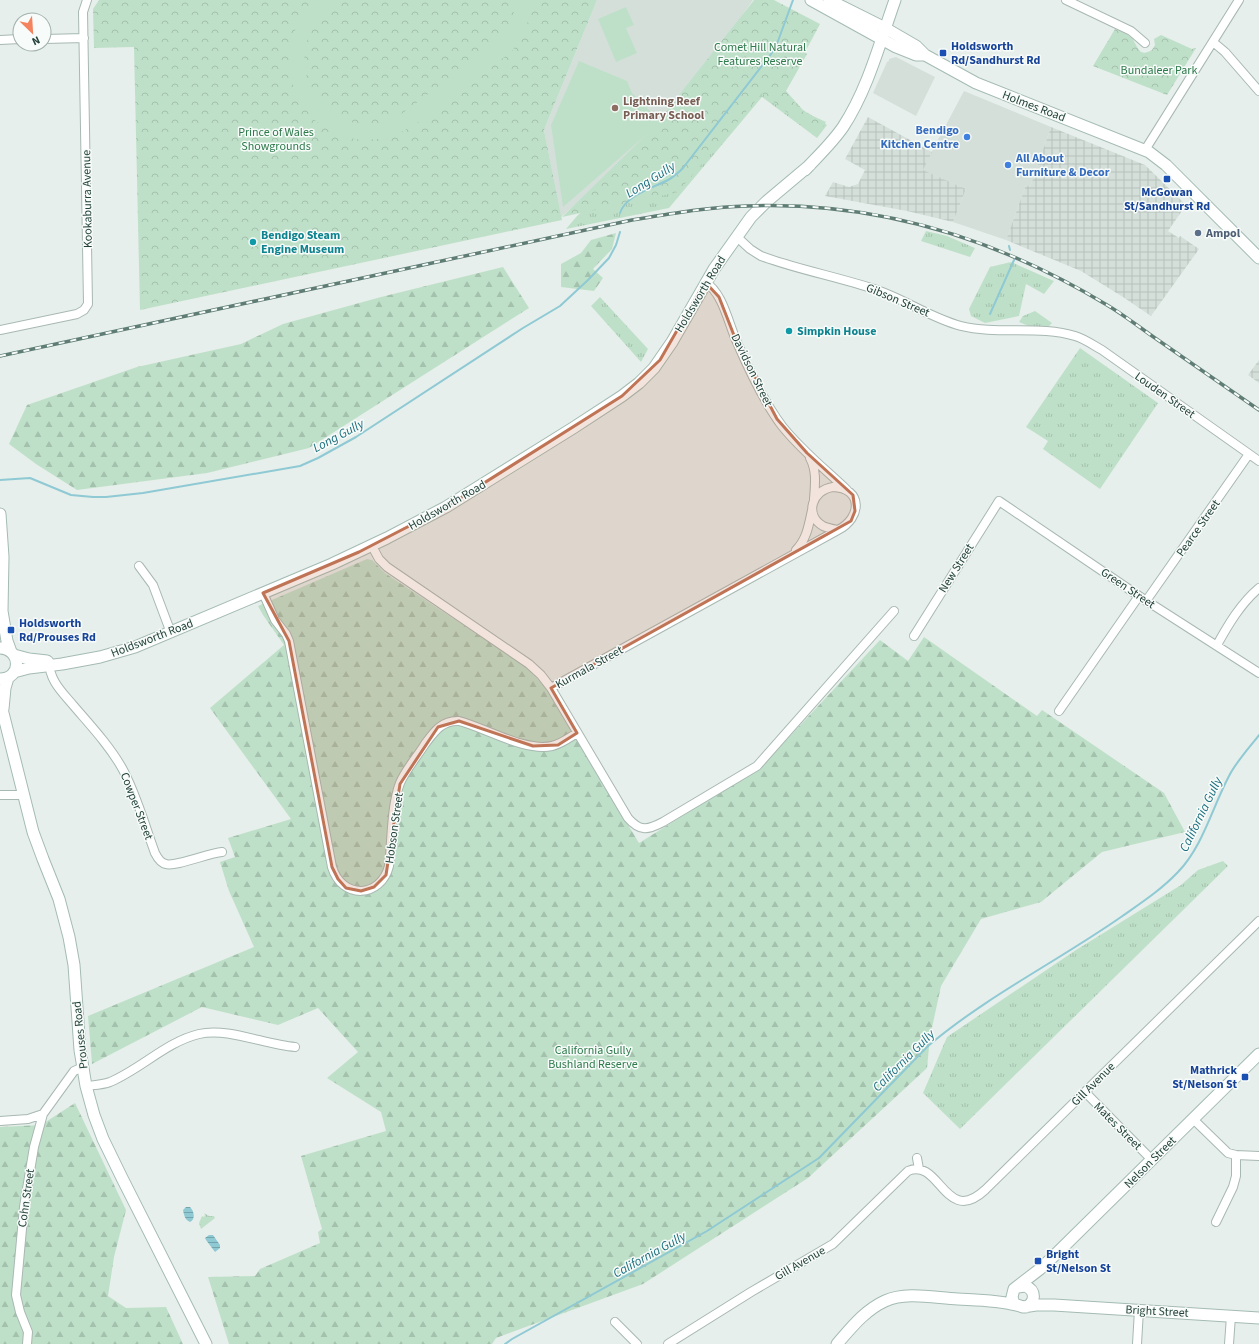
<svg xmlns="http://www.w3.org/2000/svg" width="1259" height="1344" viewBox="0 0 1259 1344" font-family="'Source Sans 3',sans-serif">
<defs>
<pattern id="industrial-grid" width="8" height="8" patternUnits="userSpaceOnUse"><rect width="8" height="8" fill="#d4dfda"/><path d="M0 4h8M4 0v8" fill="none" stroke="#b6c1bc"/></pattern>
<pattern id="grass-tufts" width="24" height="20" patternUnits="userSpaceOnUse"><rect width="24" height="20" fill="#bfe0c8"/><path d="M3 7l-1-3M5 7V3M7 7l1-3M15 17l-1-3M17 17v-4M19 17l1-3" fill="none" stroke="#a4c1ad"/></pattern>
<pattern id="forest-firs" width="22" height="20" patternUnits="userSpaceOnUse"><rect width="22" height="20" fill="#bfe0c8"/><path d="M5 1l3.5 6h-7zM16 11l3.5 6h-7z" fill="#a4c1ad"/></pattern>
<pattern id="park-crowns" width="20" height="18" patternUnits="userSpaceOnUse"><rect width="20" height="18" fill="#bfe0c8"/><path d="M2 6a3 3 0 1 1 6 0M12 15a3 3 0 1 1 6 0" fill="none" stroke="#a4c1ad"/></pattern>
<pattern id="water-rules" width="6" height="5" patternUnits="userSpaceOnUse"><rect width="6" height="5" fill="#8ec9d4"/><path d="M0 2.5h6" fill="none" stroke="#74a5ad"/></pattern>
</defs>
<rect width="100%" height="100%" fill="#e6efeb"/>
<path fill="#d4dfda" d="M597,0H753L662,129L561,217L544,130Z
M896,57L935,77L916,116L873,93L887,62L889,61V59Z
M964,91L1051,127L1030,187L1026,185L1006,240L953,222L966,189L922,170Z"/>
<path fill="url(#industrial-grid)" d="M868,117L932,152L923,170L966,189L953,222L907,211L825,196L833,182L849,187L858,184L865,170L845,159Z
M1051,127L1145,165L1186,205L1168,231L1179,238L1180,236L1199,249L1151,316L1123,297L1081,271L1006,240L1026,185L1030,187Z
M1259,360V383L1248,375Z"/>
<path fill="url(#grass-tufts)" d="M798,41L807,54L786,91L803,110L827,125L817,138L762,97L669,208L566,229L577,216L595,200Z
M926,231L947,236L975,248L970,257L921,241Z
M1011,262L1054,281L1044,294L1026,284L1019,316L985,323L971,316L969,309L990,267Z
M600,297L648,349L641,362L591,306Z
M1035,311L1052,323L1048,327H1031L1019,322L1023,316Z
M1080,348L1158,403L1100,489L1043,449L1048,441L1026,427Z
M1223,861L1228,866L960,1129L923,1093L947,1037L1076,950L1181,885L1198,870Z
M204,1213L209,1216H214L215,1218L201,1229L199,1223L202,1216L204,1217L205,1215Z"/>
<path fill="url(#forest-firs)" d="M616,233L612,249L593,269L603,278L594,291L561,287V264L581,253L591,240Z
M503,267L529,308L309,448L207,473L77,490L36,464L9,444L27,405L137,367L241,344L283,324L381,297Z
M367,559L372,560L385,573L481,637L482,635L526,667L544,686L639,843L761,767L880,640L908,661L924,637L1037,716L1042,710L1164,793L1185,832L1102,852L1041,902L981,919L941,986L930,1037L927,1068L808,1178L643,1284L496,1338L492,1344H229L208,1277L255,1276L260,1269L320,1243L318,1232L322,1229L301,1156L386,1131L381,1112L327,1078L358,1052L318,1008L278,1025L202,1007L92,1064L88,1016L254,947L229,891L220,862L235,857L228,838L291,819L210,708L284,645L263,615L258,606Z
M75,1103L126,1210L114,1257L108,1296L126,1308L166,1307L183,1344H0V1127L41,1125Z"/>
<path fill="url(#park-crowns)" d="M99,0H597L544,130L562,220L140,310L134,47L94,48L93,9Z
M754,0H774L820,24L785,90L800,110L826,122L818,136L762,93L678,192L562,217L653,128Z
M1115,29C1121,31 1127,34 1132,38C1138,46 1138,58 1152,50L1155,45L1154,39L1161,35L1192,49L1196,48L1167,95L1093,66Z"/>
<path fill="#bfe0c8" d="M315,0H340C334,5 325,9 320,15C316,20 312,27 310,33C285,90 347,148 400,115L501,40C510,27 514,16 516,0H531C531,20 524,35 512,51C491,68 470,83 449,99C427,115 409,133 382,138C360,143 333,137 316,121C311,117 307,111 303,105C296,93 289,80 289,66C288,41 298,17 315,0Z
M626,7L634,25L626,28L637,53L616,62L598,19Z
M579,61L627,81L632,93L661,122L563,207L551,125Z"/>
<path fill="url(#water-rules)" d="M186,1207H190C194,1211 196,1219 190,1222C185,1220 184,1215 183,1210Z
M209,1235H213L220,1245V1248L215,1252L206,1240L205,1238Z"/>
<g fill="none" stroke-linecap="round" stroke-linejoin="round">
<path stroke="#8ec9d4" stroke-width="2" d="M620,213C626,195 653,188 668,180C674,177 679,172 683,168L771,54L778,41L793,0
M1009,246L1010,250
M990,314L1014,260
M0,480L30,478L71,495L93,497H106L143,493L300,466L318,458L356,437L523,328L560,306L588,280L609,258L616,245L620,232
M505,1344L512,1339L707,1231L819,1158L928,1046C987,996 1058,961 1121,917C1141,903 1161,890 1178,872C1203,846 1212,808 1229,776C1236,762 1249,748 1259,735"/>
<defs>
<path id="street" d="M1066,0L1131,31L1145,43
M44,39L84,38
M0,40L20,39
M1213,42L1225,52L1259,91
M1145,150L1239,0
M737,237L750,249L761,256C799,270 839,277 877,290C906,300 931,318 961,326C997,335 1041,325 1075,336C1085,339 1093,345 1102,350L1259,461
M705,282C723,293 728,322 736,340C748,368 764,402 782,426C801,450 825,469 847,490
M0,330L77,314L84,310L88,304L83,12L87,0
M810,458C817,471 815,485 814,499
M833,487C863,488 862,518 838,530C833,529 827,528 823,526C804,515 812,490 833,487Z
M372,546L379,559L387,567L529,664L541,675L551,688L628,818C640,832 648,830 663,822L757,766L894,611
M796,550C807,539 809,524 812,510
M139,566L153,585L171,633
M263,593L275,620L286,634L289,641L332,867C342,900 381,898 389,866C392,841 391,806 400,783C406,769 417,757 425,744C434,732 442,720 459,721C486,728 525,752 552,746C561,744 569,738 577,733
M1146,601L1249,454
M914,636L999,501L1139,596L1259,673
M1217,645C1228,625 1241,603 1259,588
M49,661C49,680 62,692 73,705C90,725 109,745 122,768C136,793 145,826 155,853C157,857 160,863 166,864C175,867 209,853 222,852
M551,688L838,530
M1059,711L1139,596
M0,795H23
M86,1086C94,1085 102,1085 110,1082C141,1069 166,1042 199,1034C228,1027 265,1045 295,1047
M1085,1092L1152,1160
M1193,1119L1228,1153L1236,1155L1259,1156
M0,1121L28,1119L43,1114
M917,1158L919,1169
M1216,1222L1233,1187L1236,1176V1155
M615,1322L637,1344
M27,1344L28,1332L20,1312L16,1295L24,1207L34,1147L43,1114L74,1071L83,1067
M668,1344L751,1292L833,1244L908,1171C940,1157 945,1227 985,1190L1259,921
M1137,1344L1139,1310
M1229,1344L1231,1316"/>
<path id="secondary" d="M811,0L896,47L916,55H925
M829,0L885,28L916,46L925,55L976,83L1149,152L1166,165L1259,258
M805,170C818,156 832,143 843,127C868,89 880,42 895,0
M0,514L3,557L2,611L7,641L11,652
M0,648C22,649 22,679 0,679
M14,655L29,659L47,661
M14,672L29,668L62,664L100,657L135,647L332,564L387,538L446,507L573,428L622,396L639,383L654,368L672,342L714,269L751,217L766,202L810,165
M0,701L33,832L43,859L59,899L69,937L74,965L80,1050L86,1086L94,1115L103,1139L122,1178L206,1344
M3,709L5,688L8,678
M1259,1054L1056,1254L1040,1269L1014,1289L1012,1297L1014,1304L1023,1307L1036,1305H1054L1259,1318
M1018,1287L1025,1286C1036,1290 1036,1302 1026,1307
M837,1344C851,1328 865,1310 885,1301C906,1291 935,1298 958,1299C977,1300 997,1300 1016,1305"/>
</defs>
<use href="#street" stroke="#a8b8b2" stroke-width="10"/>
<use href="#secondary" stroke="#a4bbb3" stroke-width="13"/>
<use href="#street" stroke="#fff" stroke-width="8"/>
<use href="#secondary" stroke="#fff" stroke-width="11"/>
<defs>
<path id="rail" d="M0,356L632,220C670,214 708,207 747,206C878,201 996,238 1107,305C1124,315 1139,327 1155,338C1190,362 1224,386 1259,410"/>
</defs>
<use href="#rail" stroke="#5f7d75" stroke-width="3.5"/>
<use href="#rail" stroke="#f7fbf9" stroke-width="2" stroke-dasharray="6" stroke-linecap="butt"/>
</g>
<path fill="#c07456" fill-opacity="0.2" stroke="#c07456" stroke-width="3" stroke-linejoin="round" d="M705,282L719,297L737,343L777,419L807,453L853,495L855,511L851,521L551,688L577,733L558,745L533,746L459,721L438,727L400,784L386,875L374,887L361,891L346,888L338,879L332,867L289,641L263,593L359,552L446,507L622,396L660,360Z"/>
<g fill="#1a4fb4" stroke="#f7fbf9" stroke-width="1.5">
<rect x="939" y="49" width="8" height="8" rx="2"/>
<rect x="1163" y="175" width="8" height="8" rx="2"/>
<rect x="7" y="626" width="8" height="8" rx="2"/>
<rect x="1241" y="1073" width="8" height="8" rx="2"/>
<rect x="1034" y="1257" width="8" height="8" rx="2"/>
</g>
<circle fill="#8d6e63" stroke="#f7fbf9" stroke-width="1.5" cx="615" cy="108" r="4"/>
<g fill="#3f7fe0" stroke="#f7fbf9" stroke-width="1.5">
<circle cx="967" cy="137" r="4"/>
<circle cx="1008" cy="165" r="4"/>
</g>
<circle fill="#5c6f8a" stroke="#f7fbf9" stroke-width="1.5" cx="1198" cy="233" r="4"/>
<g fill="#0f9aa8" stroke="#f7fbf9" stroke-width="1.5">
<circle cx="253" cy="242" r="4"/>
<circle cx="789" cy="331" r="4"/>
</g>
<g text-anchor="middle" stroke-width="3" stroke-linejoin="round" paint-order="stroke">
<g font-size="12" font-weight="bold" fill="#164399" stroke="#f7fbf9" text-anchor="start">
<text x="951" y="50">Holdsworth<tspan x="951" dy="14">Rd/Sandhurst Rd</tspan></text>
<text x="1167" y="196" text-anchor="middle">McGowan<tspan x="1167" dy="14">St/Sandhurst Rd</tspan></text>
<text x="19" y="627">Holdsworth<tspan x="19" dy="14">Rd/Prouses Rd</tspan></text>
<text x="1237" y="1074" text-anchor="end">Mathrick<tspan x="1237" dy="14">St/Nelson St</tspan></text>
<text x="1046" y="1258">Bright<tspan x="1046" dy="14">St/Nelson St</tspan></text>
</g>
<g font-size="12" fill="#2d7a4b" stroke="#f7fbf9">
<text x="760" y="51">Comet Hill Natural<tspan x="760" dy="14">Features Reserve</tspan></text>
<text x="1159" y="74">Bundaleer Park</text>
<text x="276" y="136">Prince of Wales<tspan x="276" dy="14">Showgrounds</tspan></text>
<text x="593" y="1054">California Gully<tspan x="593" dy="14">Bushland Reserve</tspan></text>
</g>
<g font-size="12" font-weight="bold" fill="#785e54" stroke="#f7fbf9" text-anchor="start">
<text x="623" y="105">Lightning Reef<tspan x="623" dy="14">Primary School</tspan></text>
</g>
<g font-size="12" fill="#24423a" stroke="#f7fbf9">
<text transform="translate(1034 106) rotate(21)" y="4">Holmes Road</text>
<text transform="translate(87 199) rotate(-91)" y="4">Kookaburra Avenue</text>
<text transform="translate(700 294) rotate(-59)" y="4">Holdsworth Road</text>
<text transform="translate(898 300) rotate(23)" y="4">Gibson Street</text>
<text transform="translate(752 370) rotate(64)" y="4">Davidson Street</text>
<text transform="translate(1165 395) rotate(35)" y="4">Louden Street</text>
<text transform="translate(447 505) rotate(-30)" y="4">Holdsworth Road</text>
<text transform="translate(1198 528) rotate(-55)" y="4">Pearce Street</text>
<text transform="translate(956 568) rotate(-58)" y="4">New Street</text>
<text transform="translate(1128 588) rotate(34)" y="4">Green Street</text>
<text transform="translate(152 638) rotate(-21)" y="4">Holdsworth Road</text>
<text transform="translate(589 667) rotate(-29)" y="4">Kurmala Street</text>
<text transform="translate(137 806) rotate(69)" y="4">Cowper Street</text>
<text transform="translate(394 828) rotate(-82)" y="4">Hobson Street</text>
<text transform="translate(80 1035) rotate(-96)" y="4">Prouses Road</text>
<text transform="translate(1093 1084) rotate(-45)" y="4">Gill Avenue</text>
<text transform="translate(1118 1126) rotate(45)" y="4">Mates Street</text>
<text transform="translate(1150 1162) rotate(-45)" y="4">Nelson Street</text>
<text transform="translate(26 1198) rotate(-82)" y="4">Cohn Street</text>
<text transform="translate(800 1263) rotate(-30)" y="4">Gill Avenue</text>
<text transform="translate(1157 1311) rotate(3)" y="4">Bright Street</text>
</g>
<g font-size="12" font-weight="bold" fill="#366cbe" stroke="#f7fbf9" text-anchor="end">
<text x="959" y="134">Bendigo<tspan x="959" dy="14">Kitchen Centre</tspan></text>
<text x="1016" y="162" text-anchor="start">All About<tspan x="1016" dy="14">Furniture &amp; Decor</tspan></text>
</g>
<g font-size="12" font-weight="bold" fill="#4e5e75" stroke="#f7fbf9" text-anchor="start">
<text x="1206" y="237">Ampol</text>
</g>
<g font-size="12" font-weight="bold" fill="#0d838f" stroke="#f7fbf9" text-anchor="start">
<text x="261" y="239">Bendigo Steam<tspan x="261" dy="14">Engine Museum</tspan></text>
<text x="797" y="335">Simpkin House</text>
</g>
<g font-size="13" font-style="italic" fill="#1c6f80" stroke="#f7fbf9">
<text transform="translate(650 179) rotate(-32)" y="5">Long Gully</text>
<text transform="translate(338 435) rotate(-28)" y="5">Long Gully</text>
<text transform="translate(1200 814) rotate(-64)" y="5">California Gully</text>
<text transform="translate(903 1060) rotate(-45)" y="5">California Gully</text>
<text transform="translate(649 1254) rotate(-29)" y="5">California Gully</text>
</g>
</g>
<g transform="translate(32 32) rotate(155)"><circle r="19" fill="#f7fbf9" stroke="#a3b1ad"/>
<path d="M0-3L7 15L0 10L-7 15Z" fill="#f4845f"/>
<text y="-6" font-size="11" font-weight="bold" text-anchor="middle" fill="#24423a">N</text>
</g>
</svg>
